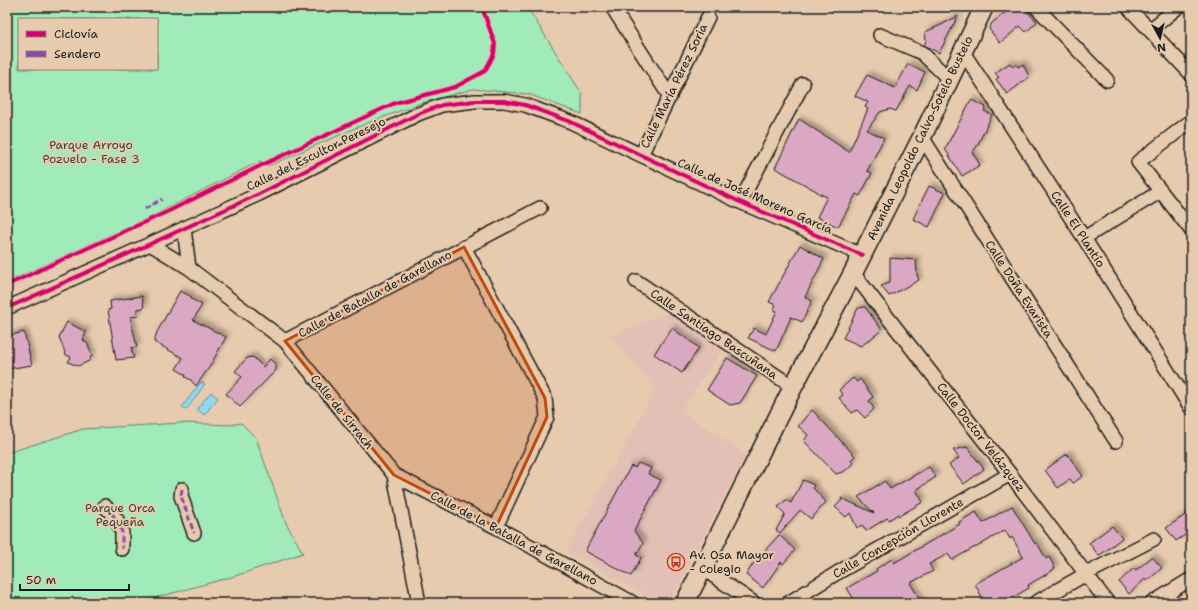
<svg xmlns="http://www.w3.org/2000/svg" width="1198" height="610" viewBox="0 0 1198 610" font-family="'Shantell Sans',sans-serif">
<defs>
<filter id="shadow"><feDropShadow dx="3.5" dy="-3.5" stdDeviation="2" flood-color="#0004"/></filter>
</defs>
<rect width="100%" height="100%" fill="#e6cbae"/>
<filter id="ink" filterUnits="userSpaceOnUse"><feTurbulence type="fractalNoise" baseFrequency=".025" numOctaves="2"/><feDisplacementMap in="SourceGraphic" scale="8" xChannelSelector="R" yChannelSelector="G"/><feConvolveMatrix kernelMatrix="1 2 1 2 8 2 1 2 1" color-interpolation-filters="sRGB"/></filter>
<g filter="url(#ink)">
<path fill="#e3c0b5" d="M669,312L724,348L681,411L746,454L670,601L662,603L566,552L656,389L611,336Z"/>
<path fill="#a1ebba" stroke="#5e846b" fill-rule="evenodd" d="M7,7H527L582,94V114L528,94L473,89L421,103L365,124L268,166L260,161L156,214L7,282ZM19,19H157V69H19Z
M181,423L230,425L241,423L256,438L286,523L303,553L235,576L136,603H7V453L83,429Z"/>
<path fill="#91d9f3" stroke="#628d9d" d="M201,382L205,384L186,410L182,407Z
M211,392L218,398L204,415L197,409Z"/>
<path fill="#dba8c4" stroke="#1c1c1c" filter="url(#shadow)" d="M1012,7H1023L1037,22L1026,32L1020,26L1000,43L989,29L991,24Z
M958,16L939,53L924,45L926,41L925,32L941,25Z
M1010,63L1013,67L1016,64L1018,67L1023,64L1029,77L1007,94L996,79L999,77L995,73Z
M908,64L925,72L917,90L910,86L896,111L890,109L880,112L867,130L884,138L867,171L872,173L860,196L856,194L838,227L817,217L827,197L818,193V192L775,168L799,119L849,152L868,109L865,107L868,102L855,96L867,75L895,88Z
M971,100L986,107L984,111L992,115L976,148L972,152L980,165L962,176L945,149Z
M929,186L945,193L929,227L913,219Z
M800,245L824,259L805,297L812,301L802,322L791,317L776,351L748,338L754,328L766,334L777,311L773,310L776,305L769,302Z
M890,258L916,260L917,275L919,280L889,296L881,286L890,283Z
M180,291L192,297L191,299L202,305L193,320L226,337L210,366L196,386L191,380L185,377L186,375L176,369L183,358L154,342L157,332Z
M142,296L144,308L137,309L138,316L130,317L137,347L131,348L134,358L116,360L108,310L111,309L110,301Z
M865,307L882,330L861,346L843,338L858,308Z
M67,322L86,332L83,340L87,343L92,355L89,361L78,366L68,362L71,357L66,355L59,337Z
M672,328L699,348L682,373L654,354Z
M24,332L32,365L7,369V336Z
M253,357L263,367L270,359L276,365V370L240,407L226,394L242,377L235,371L247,358Z
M727,358L757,376L740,403L730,405L707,390Z
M853,378L857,382L860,379L873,397L869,401L874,409L865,418L857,410L852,413L839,398L843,395L839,390Z
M812,410L855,456L851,460L853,463L845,471L836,474L804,441L808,435L798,426Z
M967,447L984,469L964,484L949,465L959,458L953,450Z
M1067,454L1083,476L1073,483L1070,479L1058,488L1045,470Z
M638,463L651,468L648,474L661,480L634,531L643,543L636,555L641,558L631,576L585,551L631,466L635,468Z
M929,467L936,477L916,490L923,502L899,516L898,514L889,520L887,518L866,531L862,525L857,528L850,513L846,517L835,507L842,500L841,498L874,513L858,497L885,481L890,489Z
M803,480L814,485L813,488L826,502L811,519L800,510L780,533L776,530L785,514L778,507L786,500L791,503Z
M1012,506L1035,544L1037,543L1046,559L1049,557L1055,568L1052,570V571L1028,585L1029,588L1003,603H985L975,584L1023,557L1012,537L1010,539L1005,530L975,548V547L952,560L948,554L929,564L933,571L910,583L922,603H888L886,599L878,603H856L847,588L877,571L876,569L892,559L894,563L960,524L959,522L976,512L983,523Z
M1191,511V531L1176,541L1166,528Z
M1112,526L1122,538L1099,556L1089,543Z
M779,535L795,550L783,564L781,562L763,588L746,575L753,564Z
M1152,557L1162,568L1147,581L1145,579L1129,594L1119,582L1134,568L1136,570Z"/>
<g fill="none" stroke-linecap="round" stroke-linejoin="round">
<defs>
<path id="street" d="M612,7L670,97
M1036,7L1107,80
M1128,7L1191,74
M1150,30L1178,7
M880,35L922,53L950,80
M963,52L1084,238L1191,408
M1191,121L1138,162L1191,230
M922,137L1116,441
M641,155L708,17
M740,202L803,84
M184,228L189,268
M1084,238L1161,191
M150,244L189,268L285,341L394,475L419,603
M464,247L545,398L547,417L496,527
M853,273L1010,474L1108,603
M636,281L793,387
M7,308L150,244L259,194L418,114L442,105L475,101H504L525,105L571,122L740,202L862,255
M285,341L540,208
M394,475L496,527L633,603
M182,489L181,496L194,533
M105,506L117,520L122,532V549
M702,568L754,603
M788,603L837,573L1010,474
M1035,603L1086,574L1154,539
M1152,603L1191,579"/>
<path id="secondary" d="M685,603L793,387L853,273L922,137L984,7"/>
</defs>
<use href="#street" stroke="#1c1c1c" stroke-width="16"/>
<use href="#secondary" stroke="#1c1c1c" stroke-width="21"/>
<use href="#street" stroke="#e6cbae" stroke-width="13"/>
<use href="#secondary" stroke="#e6cbae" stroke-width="18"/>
<path stroke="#8e44ad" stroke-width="3" stroke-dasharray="6 3" stroke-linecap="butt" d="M145,209L162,199
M182,489L181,496L194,533
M105,506L117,520L122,532V549"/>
<defs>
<path id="cycleway" d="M7,285L171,210L262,165L395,103L455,87L485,71L494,54L495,44L482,7
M7,308L150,244L259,194L418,114L442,105L475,101H504L525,105L571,122L740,202L862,255"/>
</defs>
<use href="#cycleway" stroke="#e6cbae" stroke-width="6"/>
<use href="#cycleway" stroke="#d6006c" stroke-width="4"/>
</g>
</g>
<path fill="#bf4d0f" fill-opacity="0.2" stroke="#bf4d0f" stroke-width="3" stroke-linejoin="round" d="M464,247L545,398L547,417L496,527L394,475L285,341Z"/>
<defs>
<symbol id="bus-ring" viewBox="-11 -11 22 22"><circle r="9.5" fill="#e6cbae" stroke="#c8321e" stroke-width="1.5"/><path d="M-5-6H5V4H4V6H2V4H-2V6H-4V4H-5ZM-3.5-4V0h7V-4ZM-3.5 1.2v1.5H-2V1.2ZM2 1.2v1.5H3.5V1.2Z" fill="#c8321e"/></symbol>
</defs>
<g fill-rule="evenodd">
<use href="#bus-ring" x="666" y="552" width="20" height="20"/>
</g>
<g text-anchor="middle" stroke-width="4" stroke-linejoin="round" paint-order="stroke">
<g font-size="12" fill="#1c1c1c" stroke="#e6cbae">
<text transform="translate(674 86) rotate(-64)" y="4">Calle María Pérez Soria</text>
<text transform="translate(920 138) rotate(-64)" y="4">Avenida Leopoldo Calvo-Sotelo Bustelo</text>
<text transform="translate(316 154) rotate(-26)" y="4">Calle del Escultor Peresejo</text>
<text transform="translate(755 196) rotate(24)" y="4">Calle de José Moreno García</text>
<text transform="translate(1078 229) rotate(57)" y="4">Calle El Plantío</text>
<text transform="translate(1019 289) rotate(57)" y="4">Calle Doña Evarista</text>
<text transform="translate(375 294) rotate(-28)" y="4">Calle de Batalla de Garellano</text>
<text transform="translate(714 334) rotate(34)" y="4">Calle Santiago Bascuñana</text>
<text transform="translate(342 412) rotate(51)" y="4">Calle de Sirrach</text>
<text transform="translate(981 437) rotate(52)" y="4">Calle Doctor Velázquez</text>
<text transform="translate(514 538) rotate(28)" y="4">Calle de la Batalla de Garellano</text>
<text transform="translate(898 538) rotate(-30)" y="4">Calle Concepción Llorente</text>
</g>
<g font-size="12" fill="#37453c" stroke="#e6cbae">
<text x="91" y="149">Parque Arroyo<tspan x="91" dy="14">Pozuelo - Fase 3</tspan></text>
<text x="120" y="512">Parque Orca<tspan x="120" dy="14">Pequeña</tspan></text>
</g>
<g font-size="12" fill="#1c1c1c" stroke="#e6cbae" text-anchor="start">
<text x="689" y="559">Av. Osa Mayor<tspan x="689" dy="14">- Colegio</tspan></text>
</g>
</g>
<rect width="1198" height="610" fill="none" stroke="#e6cbae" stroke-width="24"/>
<rect x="12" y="12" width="1174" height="586" fill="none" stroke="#1c1c1c" stroke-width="1.5" filter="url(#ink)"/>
<rect x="18" y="18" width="140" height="52" fill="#e6cbae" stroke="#958574"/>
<rect x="26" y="31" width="20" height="6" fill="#d6006c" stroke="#958574"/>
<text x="54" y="38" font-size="12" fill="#1c1c1c">Ciclovía</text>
<rect x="26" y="51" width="20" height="6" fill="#8e44ad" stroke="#958574"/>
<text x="54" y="58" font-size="12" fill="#1c1c1c">Sendero</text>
<g transform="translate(1160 38) rotate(172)" stroke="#e6cbae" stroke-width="3" paint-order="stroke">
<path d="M0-3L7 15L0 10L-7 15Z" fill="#1c1c1c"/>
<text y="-6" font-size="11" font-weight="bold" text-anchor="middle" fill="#1c1c1c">N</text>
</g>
<path d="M20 584v6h109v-6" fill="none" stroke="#1c1c1c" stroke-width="2"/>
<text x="26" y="584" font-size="12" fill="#1c1c1c" stroke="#e6cbae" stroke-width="3" paint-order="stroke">50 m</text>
</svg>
